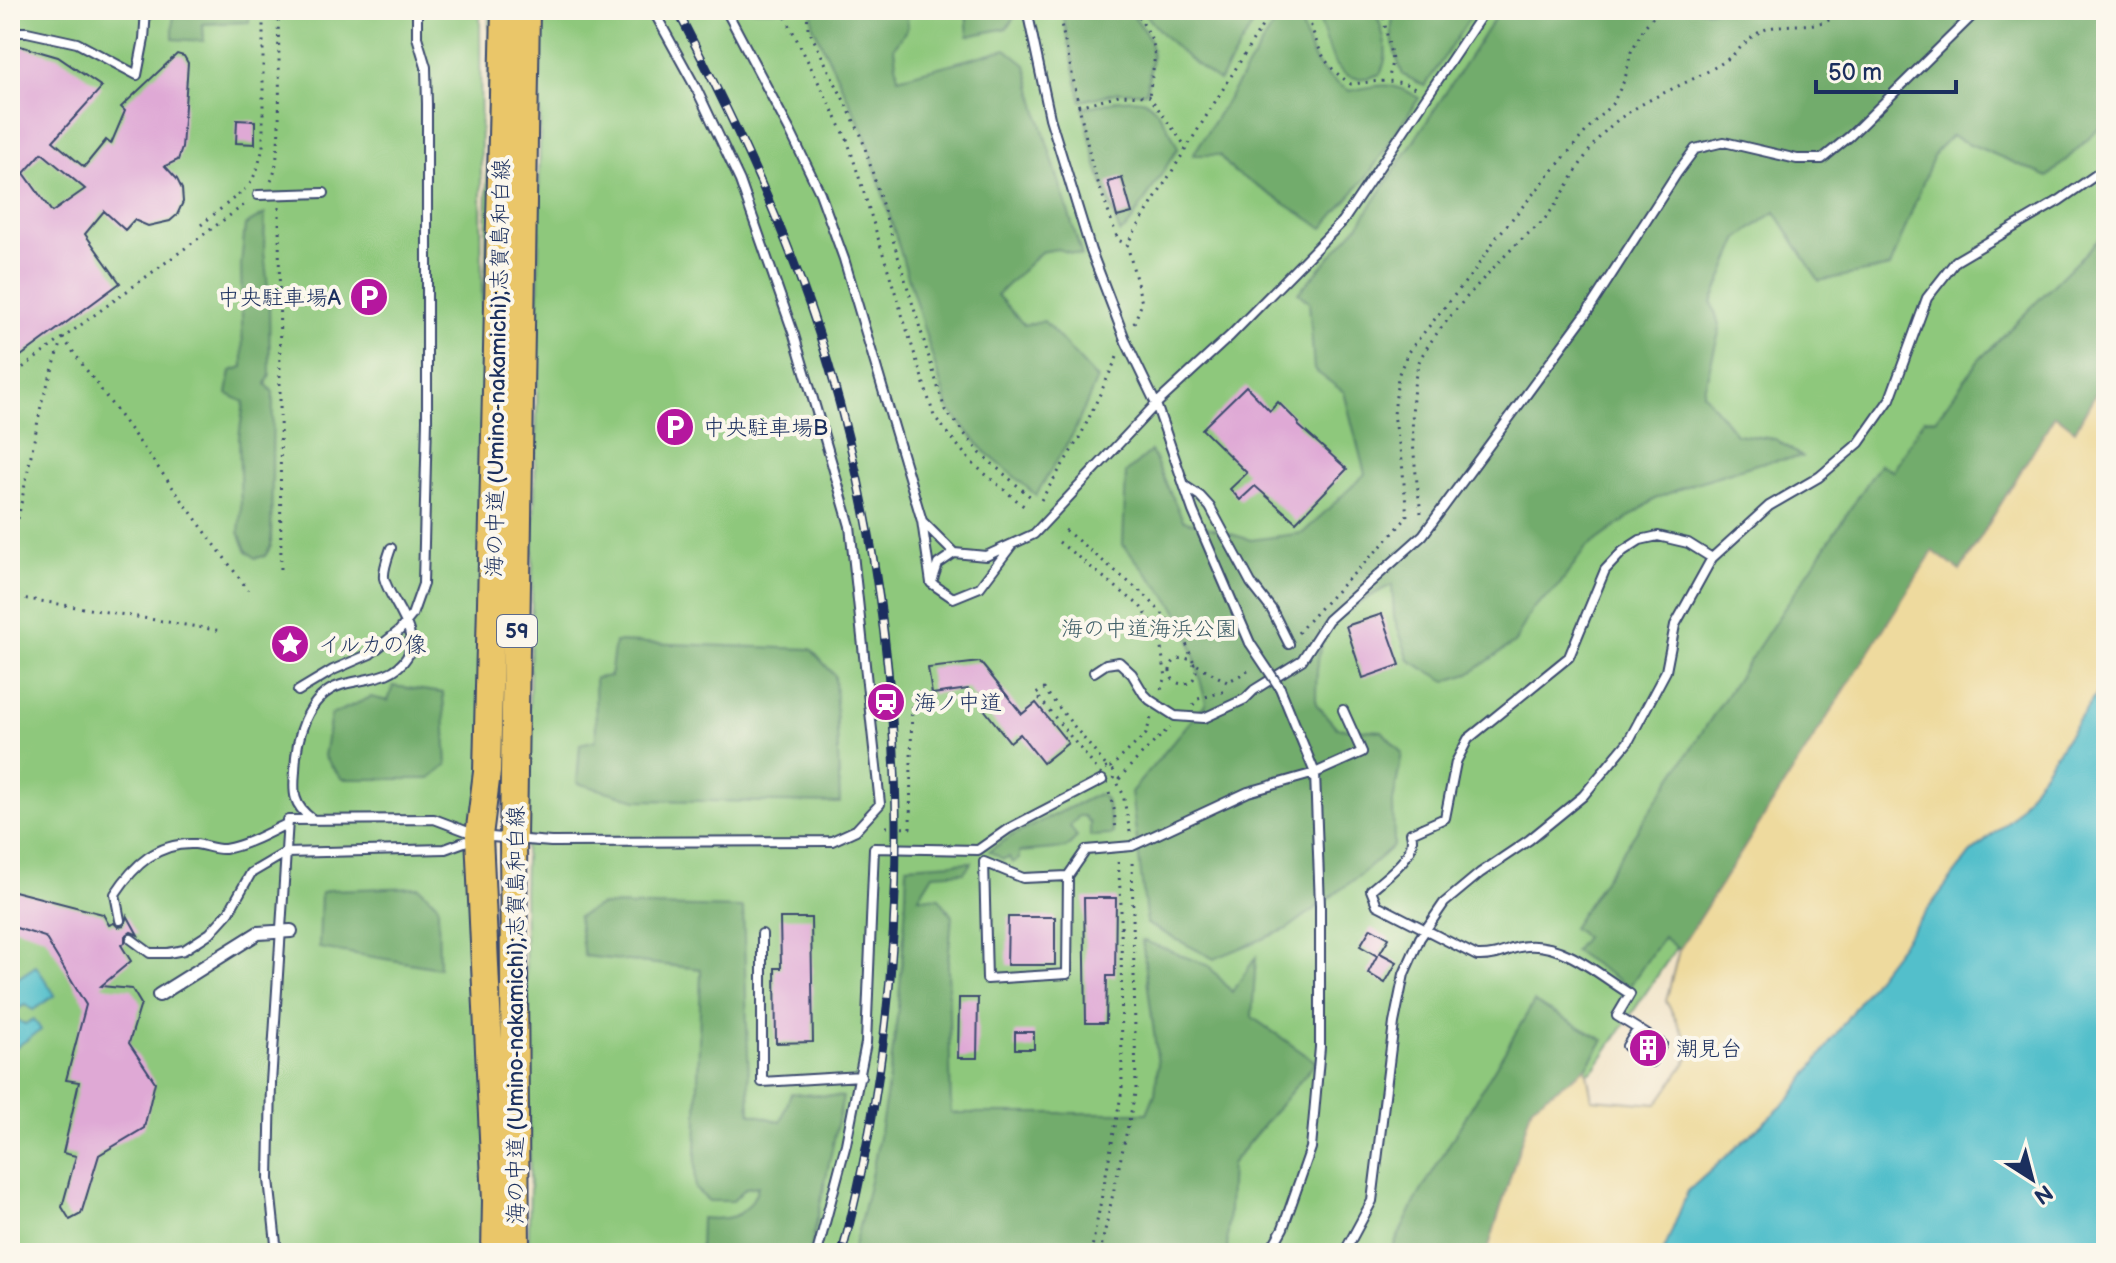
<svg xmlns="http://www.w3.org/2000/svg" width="2116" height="1263" viewBox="0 0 2116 1263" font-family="'Balsamiq Sans','Klee One',sans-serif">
<rect width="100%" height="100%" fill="#fbf7ec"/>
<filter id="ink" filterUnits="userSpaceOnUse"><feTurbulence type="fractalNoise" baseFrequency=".0125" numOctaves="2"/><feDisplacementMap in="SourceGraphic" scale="16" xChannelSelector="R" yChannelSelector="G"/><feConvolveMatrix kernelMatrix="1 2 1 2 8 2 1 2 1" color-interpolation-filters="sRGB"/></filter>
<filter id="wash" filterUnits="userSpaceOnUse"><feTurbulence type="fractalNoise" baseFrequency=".006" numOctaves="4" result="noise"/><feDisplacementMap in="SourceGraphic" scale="32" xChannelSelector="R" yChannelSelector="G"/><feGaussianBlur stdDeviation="1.8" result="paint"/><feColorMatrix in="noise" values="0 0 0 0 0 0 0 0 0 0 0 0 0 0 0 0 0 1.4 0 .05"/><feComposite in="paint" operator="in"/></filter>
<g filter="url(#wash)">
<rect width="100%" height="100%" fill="#f1e3c7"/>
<path fill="#8ec87c" stroke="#547c6d" stroke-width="2" d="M10,10H480L482,324L486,258L489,10H496L487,1253H10Z
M541,10H2106V398L1959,580L1935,564L1595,1068L1545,1106L1493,1253H528L530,1188L524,894L537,404Z"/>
<path fill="#72ac6c" stroke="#466e65" stroke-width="2" d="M173,10H249V22L203,24L204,41L173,39Z
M812,10H906L908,27L894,48L898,78L1006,49L1026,65L1040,120L1082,256L1057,249L1041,252L997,295L1024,325L1044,321L1097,379L1074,432L1036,495L984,451L948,408L864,132L813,26Z
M966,10H1016L1017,13L1007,28L968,36Z
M1062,10H1128C1158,44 1154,49 1146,92H1119L1081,101Z
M1143,10H1262L1219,81C1189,60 1164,40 1143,10Z
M1283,10H1296L1298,12C1311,53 1311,70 1350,91C1381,84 1391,81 1419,98L1369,174L1323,228L1233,171L1219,155H1193Z
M1315,10H1376C1382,33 1392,52 1380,74C1328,94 1331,40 1315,10Z
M1396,10H1475L1425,86L1403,75C1395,56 1386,29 1396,10Z
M1500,10H2106V122L2048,177L1951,136L1935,152L1890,267L1819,281L1775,212L1739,238L1712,302L1720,329L1703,393L1736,434L1775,439L1802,457L1760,463L1692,484L1655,499L1585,549L1558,587L1532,609L1515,642L1469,674L1446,681L1409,660L1394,617L1392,585C1372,594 1339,614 1326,634C1316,651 1316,685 1316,704L1337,728L1382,731L1402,753L1393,802L1394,845L1359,876L1287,929L1214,959L1147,924L1131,792L1206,703L1186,624L1166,595L1123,545L1126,473L1151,451L1183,520L1251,540L1303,533L1365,474L1344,392L1314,370L1309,302L1298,293L1358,226Z
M1120,100C1127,100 1139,98 1145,101C1158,106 1173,136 1178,148L1128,227L1120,233L1096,163L1083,108Z
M265,214L264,251L269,297L270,375L266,384L273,392L271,546L265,556L255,558L246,550L239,532L241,511L239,437L244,402L227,394L231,371L243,367L241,265L245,225Z
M2106,232V375L2075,430L2055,415L1960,571L1933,552L1679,950L1663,937L1629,987L1574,951L1585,937L1572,928L1880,464L1893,471L1924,419H1936L1979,360Z
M615,642L811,649L835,676L840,803L637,800L577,783L580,744L596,740L595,678L610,676Z
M393,686L443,693L447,765L430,779H342L324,756L331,715L371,697L388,701Z
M1098,794L1106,799L1113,833L1110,835L1090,836V823L1084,816H1079L1070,826L1077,837L1066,848L1019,852V859L1012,863L1009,857L1003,859L989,851L1013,835Z
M972,862L964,872L933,874L919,897L939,898L952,916L948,963L951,1113H1147L1155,1094L1158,1064L1142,940L1209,966L1232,992L1256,957L1252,1017L1316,1062L1231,1164L1227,1253H852C887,1126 904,997 907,866Z
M419,887L438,905L439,968L319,948L321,893L328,890Z
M600,905L743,908L750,1113L781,1122L791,1093L843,1097L810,1253H700L701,1218C730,1221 749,1217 758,1186L746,1188L733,1201H709L695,1189L701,969L584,956L578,917Z
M1534,1002L1604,1040L1586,1068L1532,1106L1487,1253H1390L1416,1200Z"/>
<path fill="#eeda9e" stroke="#84847e" stroke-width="2" d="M2106,375V680L2013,817L1970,854L1877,976L1791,1098L1688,1191L1663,1253H1487L1532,1106L1586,1068L1592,1099L1657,1104L1693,1052L1666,1001L1679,950L1933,551L1960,571L2055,415L2075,430Z"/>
<path fill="#52bfcb" stroke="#367794" stroke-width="2" d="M2106,680V1253H1663L1688,1191L1791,1098L1877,976L1970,854L2013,817Z
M36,966L55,995L33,1010L25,1005L17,1009L16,1016L19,1021L25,1024L34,1019L41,1030L12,1050L10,993L16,987L15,980Z"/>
<g id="blocks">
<path fill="#dfa9d5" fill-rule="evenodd" d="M10,43L58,57L102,87L53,141L84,167L106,140L111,144L125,111L121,107L177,54L184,56L188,63L182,148L178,160L165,166L177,179L182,189L183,202L177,215L170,221L148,226L134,220L125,230L104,211L85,234L120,283L10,364ZM42,153L85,189L52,212L24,173Z
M237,120L255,121V144L236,143Z
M1122,178L1132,213L1117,217L1108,182Z
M1246,386L1270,411L1278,402L1299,423L1298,425L1347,469L1296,522L1255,486L1240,500L1230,489L1247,473L1202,429Z
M1382,614L1400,665L1363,678L1346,626Z
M980,662L1022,714L1036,703L1068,743L1043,763L1020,734L1010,742L968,689L932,694L928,668Z
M10,890L103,914L109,925L114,923L118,927L124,926L127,915L138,935L131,932L125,936V943L121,945L131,961L101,986L132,989L141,1004L129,1043L155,1082L144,1128L99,1155L81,1214L70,1220L62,1207L76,1156L63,1153L79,1082L66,1080L86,1005L45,937L10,926Z
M1084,898H1116L1115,976H1107L1106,1023H1086Z
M1008,917H1055V965H1007Z
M780,918H811L813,1042L776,1043L775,968H781Z
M1371,928L1389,938L1380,953L1397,962L1385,983L1368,973L1377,956L1360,946Z
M959,998H978L977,1058H958Z
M1015,1032H1034V1049H1015Z"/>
</g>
</g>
<g filter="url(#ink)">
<use href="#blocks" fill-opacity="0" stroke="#3b4a6e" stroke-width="2"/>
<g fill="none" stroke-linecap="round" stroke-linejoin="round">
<defs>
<path id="service" d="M726,10L790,131L820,193L844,259L922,521L931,583L953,598L980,587L1011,546
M1027,10L1050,118L1091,251L1126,342L1156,404L1193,511L1250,643
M10,32H27L77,43L137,75L144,39L146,10
M258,195L324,193
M1185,486L1200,496L1210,507L1251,583L1272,610L1289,644
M922,521L954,553L986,556L1034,534L1156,404L1230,336L1343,221L1485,10
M932,582L938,564L954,553
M1094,672L1106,664L1119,662L1132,674L1144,694L1150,700L1175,716L1204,718L1245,699L1254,690L1302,660L1328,620L1423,535L1588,311L1677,173L1695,149L1724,142L1797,159H1822L1850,136L1978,10
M298,691L333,670L370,654L399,631L412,615L423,584L427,420V104L426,67L417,37V10
M312,819C293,805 293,793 295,771C296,739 306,696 341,685C363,678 393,680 407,657C422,632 389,600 384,578C383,569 388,557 391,548
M1068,876L1023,878L984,862L987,979L1067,974L1068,876L1086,850L1132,846L1248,792L1315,773L1362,752L1343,710
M120,920L115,894C134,865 158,842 195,844C205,845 216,850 225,849C247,845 268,833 288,823
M762,934V1082L861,1076
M131,939L150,953H168L184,950L210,933L229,912L251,873L285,853L445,849L475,838
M1638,1029L1627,1046L1652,1062L1662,1044L1617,1016L1630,994C1599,975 1565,943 1527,946C1508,947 1501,957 1477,956L1377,905L1371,890C1386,876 1418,856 1411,833L1445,818L1456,762L1468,739L1569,657L1605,570L1623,551L1640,540L1658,536L1688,543L1712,558
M277,1253L269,1179L271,1083L288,820L434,819L479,836L551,842L832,841L856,830L880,804L850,526L824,436L794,335L740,181L697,90L653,10
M817,1253L846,1144L866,1043L874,848L978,850L1008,829L1102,780
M1269,1253L1283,1228L1311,1148L1320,1047V906L1315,773L1280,688
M1344,1253L1372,1201L1394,1023L1404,974L1420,938L1444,903L1480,873L1529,840L1583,796L1628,742L1666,671L1675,625L1712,558L1769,506L1819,477L1859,443L1890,399L1927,298L1956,261L2060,200L2106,168"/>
<path id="pedestrian" d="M159,995L258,933L291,931"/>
<path id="primary" d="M495,1253L496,1201L479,836L487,772L505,10
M516,1253L513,837L526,10"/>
</defs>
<use href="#service" stroke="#3b4a6e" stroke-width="12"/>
<use href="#pedestrian" stroke="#3b4a6e" stroke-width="16"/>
<use href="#primary" stroke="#3b4a6e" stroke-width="30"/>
<path stroke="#3b4a6e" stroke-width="3" stroke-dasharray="2 6" stroke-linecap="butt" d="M782,10L847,139L934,416L972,463L1026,508
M807,10L808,28L861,135L945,410L981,454L1033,499
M1058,10L1092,165L1118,240L1127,244
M1133,10C1162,47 1155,52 1149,96
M1305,10C1319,45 1318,62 1351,84C1375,82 1394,77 1415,88
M1382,10L1392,60L1389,79
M1078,106L1119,95L1149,96L1186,147
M271,181C284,159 278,43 278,10
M250,184L257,170L263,148V10
M279,207L281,575
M201,225L245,189
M1134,323L1142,303L1127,244L1272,10
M63,338L248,590
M10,377L248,202
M1041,500L1081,435L1118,355
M1421,513C1415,469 1406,405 1419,362C1428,337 1498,261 1520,241C1529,232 1540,226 1547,216C1572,185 1583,149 1614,123C1647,96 1690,84 1725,61C1737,53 1746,40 1758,33C1785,17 1819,35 1843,10
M1065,530L1147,597L1183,636L1194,663L1227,682L1252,669
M1059,542L1140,606L1158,631L1166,677L1160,692
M10,558L42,401L62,341
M10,596L222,631
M1298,633C1332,592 1373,558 1407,517L1402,461L1394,415L1398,376L1408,352L1475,270L1496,238L1593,123L1613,103L1625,79L1631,52L1645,26L1659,10
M1170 671a13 13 0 1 1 26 0a13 13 0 1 1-26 0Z
M1193,705L1198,699L1226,691
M1101 775a7 7 0 1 1 14 0a7 7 0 1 1-14 0Z
M1096,768L1036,694L1044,689L1107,767
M1110,768L1146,734L1151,718
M1109,793L1114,809L1116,832
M886,827L910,828L912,693
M1130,832L1123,794L1117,782C1131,763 1153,744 1170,727
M1091,1253L1122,1090L1121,904L1118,860
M1100,1253L1136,1089L1132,859"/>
<use href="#service" stroke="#fff" stroke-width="8"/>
<use href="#pedestrian" stroke="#fff" stroke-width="12"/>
<use href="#primary" stroke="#eac669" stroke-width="26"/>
<defs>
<path id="rail" d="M677,10C736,124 793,242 829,366C913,653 919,964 842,1253"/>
</defs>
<use href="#rail" stroke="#1b2f5e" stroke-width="9"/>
<use href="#rail" stroke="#fbf7ec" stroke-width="6" stroke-dasharray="18" stroke-linecap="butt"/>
<defs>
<path id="service-bridge" d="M1250,643L1280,688"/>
</defs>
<use href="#service-bridge" stroke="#3b4a6e" stroke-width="12" stroke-linecap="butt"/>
<use href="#service-bridge" stroke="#fff" stroke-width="8"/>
</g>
</g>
<defs>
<symbol id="parking-disc" viewBox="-11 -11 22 22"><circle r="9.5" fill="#b5179e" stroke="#fbf7ec"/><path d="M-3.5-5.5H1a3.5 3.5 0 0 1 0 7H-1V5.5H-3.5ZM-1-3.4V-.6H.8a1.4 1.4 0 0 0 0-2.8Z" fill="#fff"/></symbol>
<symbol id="sight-disc" viewBox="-11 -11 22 22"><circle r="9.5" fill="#b5179e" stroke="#fbf7ec"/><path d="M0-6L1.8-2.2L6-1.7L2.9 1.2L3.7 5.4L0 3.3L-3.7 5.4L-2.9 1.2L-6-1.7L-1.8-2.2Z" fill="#fff"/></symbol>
<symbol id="station-disc" viewBox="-11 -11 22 22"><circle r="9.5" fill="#b5179e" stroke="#fbf7ec"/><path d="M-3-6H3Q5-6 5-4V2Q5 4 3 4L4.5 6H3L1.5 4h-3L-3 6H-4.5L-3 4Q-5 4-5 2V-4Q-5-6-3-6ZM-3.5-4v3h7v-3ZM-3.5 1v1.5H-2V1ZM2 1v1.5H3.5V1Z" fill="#fff"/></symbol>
<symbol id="building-disc" viewBox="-11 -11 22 22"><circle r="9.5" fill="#b5179e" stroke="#fbf7ec"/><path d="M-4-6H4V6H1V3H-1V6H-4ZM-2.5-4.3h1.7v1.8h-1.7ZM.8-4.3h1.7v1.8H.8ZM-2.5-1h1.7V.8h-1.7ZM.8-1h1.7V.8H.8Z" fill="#fff"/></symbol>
</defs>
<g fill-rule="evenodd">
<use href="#parking-disc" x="347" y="275" width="44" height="44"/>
<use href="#parking-disc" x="653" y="405" width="44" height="44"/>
<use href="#sight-disc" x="268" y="622" width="44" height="44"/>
<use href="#station-disc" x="864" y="680" width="44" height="44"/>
<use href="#building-disc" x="1626" y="1026" width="44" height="44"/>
</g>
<g text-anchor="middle" stroke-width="8" stroke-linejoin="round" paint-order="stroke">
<rect fill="#fbf7ec" stroke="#5e6b89" stroke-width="2" x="497" y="615" width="40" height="32" rx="6"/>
<g font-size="20" font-weight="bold" fill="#1b2f5e">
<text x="517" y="638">59</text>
</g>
<g font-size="22" fill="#1b2f5e" stroke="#fbf7ec" text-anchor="start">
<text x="341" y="305" text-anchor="end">中央駐車場A</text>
<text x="703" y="435">中央駐車場B</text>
<text x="318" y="652">イルカの像</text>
<text x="914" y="710">海ノ中道</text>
<text x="1676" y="1056">潮見台</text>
</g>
<g font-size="22" fill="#1b2f5e" stroke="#fbf7ec">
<text transform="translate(497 368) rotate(-89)" y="8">海の中道 (Umino-nakamichi);志賀島和白線</text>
<text transform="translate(515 1015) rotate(-90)" y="8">海の中道 (Umino-nakamichi);志賀島和白線</text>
</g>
<g font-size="22" fill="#3e5d67" stroke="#fbf7ec">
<text x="1149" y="636">海の中道海浜公園</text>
</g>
</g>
<rect width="2116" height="1263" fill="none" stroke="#fbf7ec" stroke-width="40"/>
<g transform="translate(2032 1179) rotate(144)" stroke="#fbf7ec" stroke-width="6" paint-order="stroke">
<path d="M0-6L14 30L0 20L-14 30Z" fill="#1b2f5e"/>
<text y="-12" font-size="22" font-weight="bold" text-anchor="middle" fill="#1b2f5e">N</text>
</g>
<path d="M1816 80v12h140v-12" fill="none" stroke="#1b2f5e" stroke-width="4"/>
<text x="1828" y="80" font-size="24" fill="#1b2f5e" stroke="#fbf7ec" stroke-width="6" paint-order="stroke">50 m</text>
</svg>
